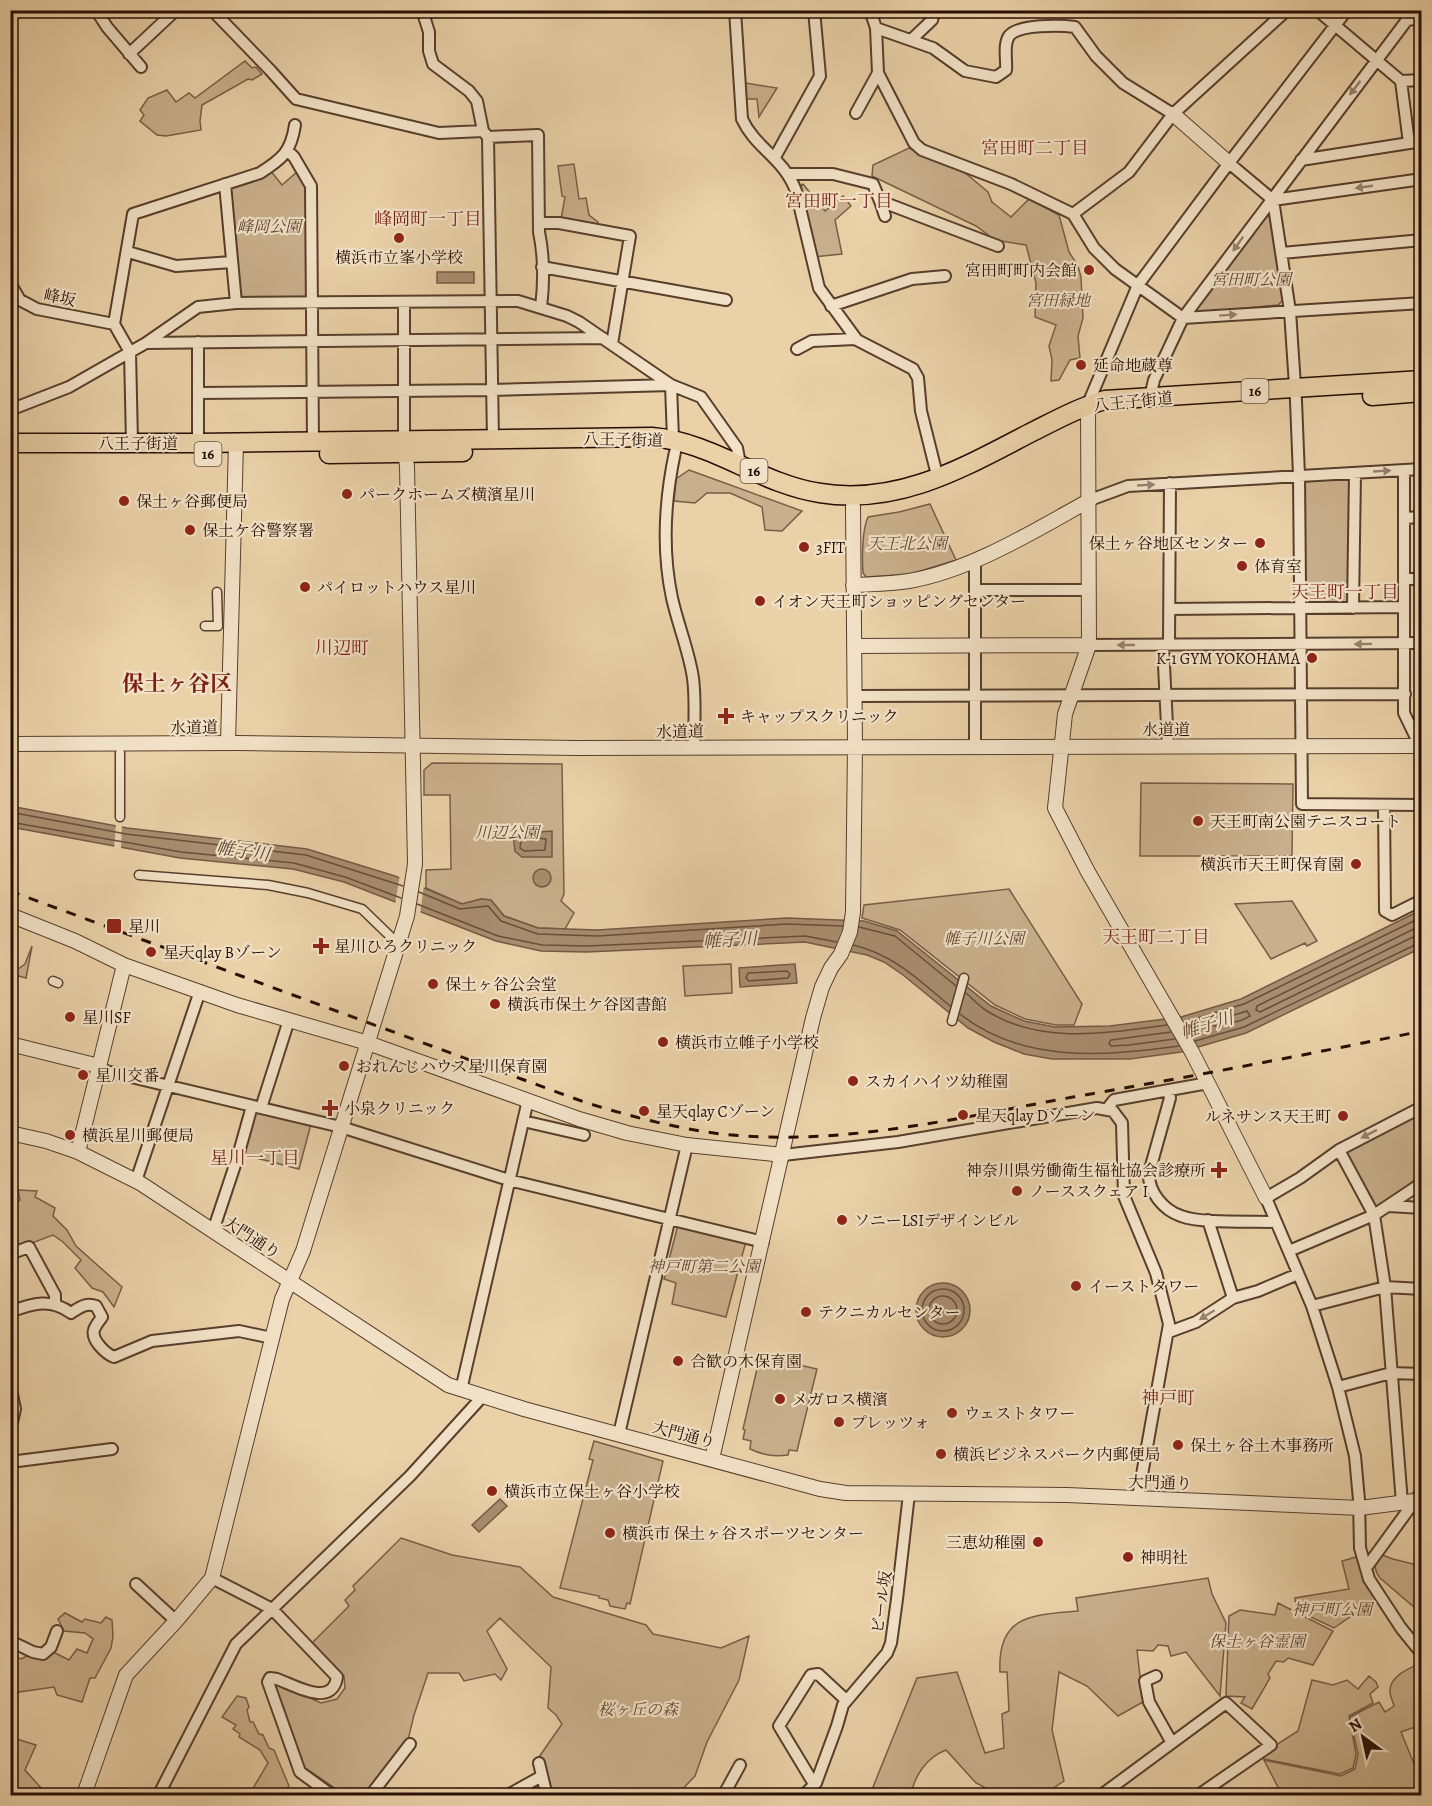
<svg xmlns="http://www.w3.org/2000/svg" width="1432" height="1806" viewBox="0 0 1432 1806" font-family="Alegreya,'Noto Serif JP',serif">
<rect width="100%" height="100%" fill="#ead1a8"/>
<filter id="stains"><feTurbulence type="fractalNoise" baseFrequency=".00333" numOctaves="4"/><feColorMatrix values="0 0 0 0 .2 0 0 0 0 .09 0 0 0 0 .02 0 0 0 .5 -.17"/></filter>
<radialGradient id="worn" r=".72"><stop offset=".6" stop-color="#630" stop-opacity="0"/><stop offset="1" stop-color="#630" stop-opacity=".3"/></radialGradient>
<path fill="#c9b08c" stroke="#785e48" stroke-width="1.5" d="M245,61L252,68L256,67L262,74L252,80L248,79L202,105L200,121L201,130L166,136L157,135L140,121L144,115L140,110L148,98L167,90L176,102L189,93L195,98Z
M745,83L777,88L759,117L757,99H745Z
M909,148L964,172L988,192L992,202L1011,217L1029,199L1059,215L1069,252L1078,266L1081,277L1083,318L1078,336L1080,358L1070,360L1059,380L1051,381L1052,360L1049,346L1056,325L1035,317L1036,283L1026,245L995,240L976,226L872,176L873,165Z
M574,164L579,199L586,198L589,215L598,222L597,226L561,219L565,197L562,196L558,166Z
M270,170L282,185L297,172L306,186L309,296L305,299L242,300L239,297L230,185Z
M803,184L825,211L843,196L851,206L835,220L842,254L813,257L798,187Z
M1271,208L1283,300L1278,305L1195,313L1194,308Z
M689,470L802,511L782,531L765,530L762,507L730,493H707L695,503L674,501L676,479Z
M1347,478L1352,482L1350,602L1347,605L1304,606V482Z
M930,504L956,560L911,574L866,577L863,573C862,558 862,530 868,517L899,512Z
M432,763L562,764L564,894L561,901L574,913L565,929L538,928L504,916L491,900L481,899L462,904L426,888V870L451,869L450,795H424V770Z
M1141,783L1293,784L1292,856H1140Z
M1009,889L1082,1004L1074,1025H1056L1025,1019L995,1005L900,930L862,918L864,905Z
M1292,901L1317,941L1307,946L1305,943L1271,959L1235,904Z
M32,946L26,978L11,974L25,964Z
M731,964L732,993L685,996L683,966Z
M253,1109L311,1124L299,1169L241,1154Z
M1421,1110V1176L1375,1208L1342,1151Z
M18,1190L37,1191L35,1197L55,1208L53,1216L67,1230L76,1246L122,1287L114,1307L103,1292L92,1288L75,1268L81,1260L63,1242L53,1235L11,1251V1207L20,1200Z
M678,1225L746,1241L726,1317L672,1304L676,1283L664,1279Z
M760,1356L817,1369L797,1451L789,1450L788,1455C773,1457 763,1455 750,1449L751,1441L743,1439L745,1430L743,1429Z
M594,1441L663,1461L630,1604L627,1603L625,1609L610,1606L608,1600L599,1598V1596L560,1588L593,1460L589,1459Z
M401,1538L452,1555L520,1567L553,1597L646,1625L653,1634L721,1648L749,1636L739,1680L707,1742L695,1776L677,1795H550L539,1757L562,1724L556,1715L548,1708L551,1667L500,1618L487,1631L507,1669L501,1680L495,1674L464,1681L459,1673H428L414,1715L408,1740L365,1795H345L304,1767L273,1685L278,1683L321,1703L337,1699L345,1688L344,1676L311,1644L349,1606L345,1600L355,1590L353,1586Z
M1379,1554L1393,1559L1421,1566V1613L1380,1578C1374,1570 1373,1562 1379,1554Z
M1360,1556L1376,1599L1334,1628L1296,1610L1295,1598L1349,1589L1342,1561Z
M1208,1578L1212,1594L1226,1623L1220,1696L1186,1652L1171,1656L1168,1646L1158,1645L1153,1651L1137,1650L1143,1702L1118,1716L1087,1686L1059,1672L1052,1730L1064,1781L1043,1795H999L976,1783L946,1750C927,1757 914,1776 911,1795H876L873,1787L917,1678L957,1672L985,1753L1004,1748L1002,1714L1009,1711L1007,1672H1000C997,1614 1033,1615 1078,1611L1076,1598Z
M1278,1603L1333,1631L1313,1665L1288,1658L1284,1662L1276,1661L1268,1674L1270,1678L1252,1709L1241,1703L1245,1697L1226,1696L1229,1616L1240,1610L1275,1615Z
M65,1613L82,1622L85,1619L101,1623L106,1617L112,1620L113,1636L111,1648L95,1678H90L82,1702L57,1695L54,1687L19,1692L14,1698L11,1697L10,1655L21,1659L31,1654L45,1658L53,1652L69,1660L77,1649L87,1653L93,1639L85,1633L64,1631L58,1619Z
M1421,1663V1725L1401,1732L1421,1781V1795H1282L1264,1760L1341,1776L1355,1769L1358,1754L1350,1717L1379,1702L1385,1712L1394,1706C1393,1702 1390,1696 1390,1692C1389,1676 1410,1668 1421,1663Z
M1369,1676L1376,1682L1378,1687L1370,1694L1373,1703L1349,1716L1356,1754L1353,1768L1340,1774L1264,1759L1262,1754L1298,1731L1312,1680L1333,1685L1347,1680L1358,1689Z
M237,1696L246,1698L249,1707L247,1710L250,1722H253L259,1734L263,1735L269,1748L274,1750L289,1786L279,1795H249L268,1763L260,1750L239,1737L240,1734L233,1729L236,1725L222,1717Z
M10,1737L36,1745L25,1770L42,1789L39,1795H11Z"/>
<path fill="#a88e70" stroke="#745a44" stroke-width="1.5" d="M437,272H474V283H437Z
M10,806L127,828L307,849L395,876L462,904L481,899L491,900L504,916L538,928L597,930L787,918L864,921L897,931L991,1006L1024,1021L1055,1027L1110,1026L1181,1017L1241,999L1421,910V948L1246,1033L1181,1052L1130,1059H1052L1024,1054L994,1042L968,1028L903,975L884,962L867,955L805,942L587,952L541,951L496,941L344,882L293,869L180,858L11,827Z
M552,831V857H522L515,851L513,834Z
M533 878a9 9 0 1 1 18 0a9 9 0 1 1-18 0Z
M795,964L797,983L740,987L739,968Z
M916 1310a27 27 0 1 1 54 0a27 27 0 1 1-54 0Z
M500,1499L507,1506L479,1532L472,1525Z"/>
<path fill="#ead1a8" d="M116,823L122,824L121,851L114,849Z
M400,874L424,885L420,915L395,905Z"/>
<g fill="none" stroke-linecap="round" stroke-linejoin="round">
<path stroke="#684e3a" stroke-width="1.5" d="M10,812L126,834L306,855L403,886
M10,822L181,852L294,863L345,877L401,898
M537,838L546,839L545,850L524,851L520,848L521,840Z
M419,892L460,909L488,906L501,921L538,934L598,936L787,924L843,926
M417,904L498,936L542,945L587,946L805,936L837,942
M1422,925L1257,1006L1256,1010L1260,1012L1413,937L1422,936
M859,927L895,936L956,986
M853,945C893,954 920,981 950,1006
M787,971L790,974L788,978L749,981L746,978L748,973Z
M966,993C973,999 979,1006 987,1011C1041,1045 1108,1033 1167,1025
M1247,1011L1250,1016L1242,1020L1217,1027L1213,1025L1215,1021Z
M960,1014C1023,1064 1104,1056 1179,1046
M1184,1022L1244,1004L1422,917
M1171,1032L1111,1040L1109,1043L1111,1046L1129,1045L1175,1039
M1195,1041L1244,1027L1417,944L1422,943
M922 1310a21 21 0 1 1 42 0a21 21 0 1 1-42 0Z
M929 1310a14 14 0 1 1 28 0a14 14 0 1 1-28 0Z"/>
<defs>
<path id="pedestrian" d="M205,626H218L217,592
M120,817V753
M139,875L268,885L308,893L362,909L392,938
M53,981L58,983
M952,1021L964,978"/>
<path id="minor" d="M96,10L107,27L141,67
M212,10L270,70L296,99L439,133L483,131L488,137L493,440
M422,10L429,32V51L433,64L469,91L477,101L483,131
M735,10L742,119C756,149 783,157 796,191L819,288L857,340L913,369L918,378L921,411L938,479
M870,10L876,28L878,73L914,143L922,150L1011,184L1073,214L1094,248L1115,269L1183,318L1422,303
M1317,10L1401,81L1422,80
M876,28L933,48L965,71L996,77L1006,70C1007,60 1003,45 1009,36C1018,24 1061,25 1075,27L1096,56L1123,83L1173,114
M912,39L932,20L935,10
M129,54L176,10
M1401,81L1409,143
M856,113L878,73
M488,137L538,135L539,232C544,256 544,283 541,308
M288,151L294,157L311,186L313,441
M775,157L820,76L814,10
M1301,160L1422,141
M1229,163L1273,200L1290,311L1296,401L1299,476L1302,804L1422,805
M789,174H833L873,184L880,201L998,246
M225,184L236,303
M1273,200L1422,179
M880,201L885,216
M1073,214L1129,172L1173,114L1287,10
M540,223H559L630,236L612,344
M128,252L176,266L232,262
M1282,253L1422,240
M542,267L726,300
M10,283L20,300L37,309L114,324
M831,306L912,279L945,276
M198,342V443
M146,343L603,338
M797,349L812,341L855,339
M198,393L492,390L671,385L673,439
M1150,397L1154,380L1183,318L1407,20L1422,18
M1088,404L1138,285L1229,163L1347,10
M10,413L15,408L69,387L146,343L198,307L236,303L518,301L567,316L579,322L671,385L701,397L737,448L740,464
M132,443L130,352L114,324L133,214L260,173C282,159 291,152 295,125
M404,445V302
M675,452C665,499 662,551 672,598C678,625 689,651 693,678C696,701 694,725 694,747
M1404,470V713L1420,746
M1090,500L1128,486L1422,469
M1404,518L1422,517
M1404,579H1422
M976,590H1089
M1353,608L1355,473
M1169,609L1404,607
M1089,645L1422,643
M1163,645L1168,746
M1169,645L1170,483
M855,696L1405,694
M975,747V560
M1384,805L1385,911L1392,915L1422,900
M99,1066L106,1071L341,1127L509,1180L763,1242
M1168,1090L1170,1098L1149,1173C1148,1191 1163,1210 1181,1216C1202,1224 1252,1221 1276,1222
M1422,1107L1339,1150L1300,1178L1266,1198L1312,1306L1338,1387L1355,1456L1359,1500L1360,1548L1369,1579L1401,1628L1422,1654
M261,1108L289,1020
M1107,1109L1114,1100L1208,1083
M523,1121L584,1135
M1339,1150L1374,1215L1385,1287L1402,1503
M783,1155L898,1142L1097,1108L1113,1111L1122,1123L1124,1196L1156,1273L1169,1324L1138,1497
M136,1181L200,991
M1389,1206L1422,1208
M1208,1220L1233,1298
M213,1231L238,1156L252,1106
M1289,1251L1374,1215L1422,1183
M10,1254L29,1247L55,1295V1304
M1312,1306L1385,1287L1422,1289
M10,1312C33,1303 51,1298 71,1313C79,1308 86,1302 96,1306L102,1317C99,1321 95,1326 94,1330C91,1340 106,1354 114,1357L152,1341L239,1331L272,1338
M1169,1332L1196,1322L1233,1298L1258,1291L1298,1274
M10,1384L15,1409L10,1431
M1338,1387L1391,1373L1422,1374
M461,1390L528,1100
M619,1434L687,1145
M10,1462L112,1449
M1366,1568L1422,1491
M212,1578L272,1609L337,1677C332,1708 296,1686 277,1679L270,1678L268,1682L300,1772L333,1796
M136,1584L176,1621
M10,1641L33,1652L43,1654L51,1647L57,1631
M1156,1676L1145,1681L1149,1702L1172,1743
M539,1763L547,1796
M814,1784L779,1726L811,1675L818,1674L846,1700
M158,1796L236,1644L410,1476L482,1397
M370,1796L410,1744
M506,1796L542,1776
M723,1796L740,1765
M803,1796L816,1783L837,1726L843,1705L887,1653L891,1643L897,1599L909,1494
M1100,1796L1226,1703L1271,1745L1197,1796"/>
<path id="tertiary" d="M1173,114L1229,163
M1088,404L1089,645L1065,714L1055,808L1088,872L1192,1052L1266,1198
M853,585C872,584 891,584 909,581C972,570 1034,531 1090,500
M854,646L1089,645
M228,743L236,443
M10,744L237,743L576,748L1422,746
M10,915L75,941L124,965L237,1005L368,1043L579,1119L627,1133L687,1145L783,1155
M10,1044L99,1066
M10,1133L46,1141L78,1152L140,1183L448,1385L524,1409L820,1489L846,1493L1067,1495L1360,1508L1422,1500
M78,1152L124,965
M712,1459L813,1018L822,987L831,968L841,954L850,932L853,912L855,747L853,506
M85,1796L86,1789L126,1675L176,1621L212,1578L282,1299L303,1251L407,916L415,864L407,466L405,453"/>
<path id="trunk" d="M1372,396L1422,392
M10,443H198L652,437C713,442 760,484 820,493C900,506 966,466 1034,431C1058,419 1080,407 1105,400L1422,380
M329,454L463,452"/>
</defs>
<use href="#pedestrian" stroke="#583e2c" stroke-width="11"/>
<use href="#minor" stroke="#583e2c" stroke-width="14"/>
<use href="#tertiary" stroke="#583e2c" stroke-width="16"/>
<use href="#trunk" stroke="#270d03" stroke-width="21"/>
<use href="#pedestrian" stroke="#f1e1c6" stroke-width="8"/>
<use href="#minor" stroke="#f1e1c6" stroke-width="10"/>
<use href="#tertiary" stroke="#f1e1c6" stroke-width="14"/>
<use href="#trunk" stroke="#ead1a8" stroke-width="18"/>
<path stroke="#270d03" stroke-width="3" stroke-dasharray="10 10" stroke-linecap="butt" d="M10,891L584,1102C629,1116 674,1128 721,1134C840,1147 957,1118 1073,1097C1189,1077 1306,1055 1422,1031"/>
</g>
<defs><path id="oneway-solid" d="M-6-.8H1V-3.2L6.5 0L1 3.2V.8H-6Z" transform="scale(1.5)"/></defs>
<g fill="#96826e">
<use href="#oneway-solid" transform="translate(1355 88) rotate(127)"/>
<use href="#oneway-solid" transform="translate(1364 187) rotate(172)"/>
<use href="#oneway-solid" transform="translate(1238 244) rotate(125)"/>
<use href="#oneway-solid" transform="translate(1228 315) rotate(-4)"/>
<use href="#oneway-solid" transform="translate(1382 471) rotate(-3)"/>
<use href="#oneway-solid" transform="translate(1146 485) rotate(-3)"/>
<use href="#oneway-solid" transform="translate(1363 644) rotate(179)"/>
<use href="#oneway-solid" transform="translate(1126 645) rotate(180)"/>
<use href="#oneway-solid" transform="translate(1369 1134) rotate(153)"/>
<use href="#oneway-solid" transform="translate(1207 1315) rotate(148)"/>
</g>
<g fill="#8f2418" stroke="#f1e1c6" stroke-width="2">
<circle cx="399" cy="238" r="6"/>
<circle cx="1089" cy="270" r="6"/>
<circle cx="1081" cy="365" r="6"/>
<circle cx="347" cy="494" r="6"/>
<circle cx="124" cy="501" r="6"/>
<circle cx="190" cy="530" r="6"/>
<circle cx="1260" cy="543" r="6"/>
<circle cx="804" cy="547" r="6"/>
<circle cx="1242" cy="566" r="6"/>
<circle cx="305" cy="587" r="6"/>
<circle cx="760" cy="601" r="6"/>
<circle cx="1312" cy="658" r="6"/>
<path d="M723 707h6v6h6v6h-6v6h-6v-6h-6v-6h6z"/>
<circle cx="1198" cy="821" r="6"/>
<circle cx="1356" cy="864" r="6"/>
<rect x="106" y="918" width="16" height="16" rx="3"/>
<path d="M318 937h6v6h6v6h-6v6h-6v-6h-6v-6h6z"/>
<circle cx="151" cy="952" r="6"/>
<circle cx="433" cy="984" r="6"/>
<circle cx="495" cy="1004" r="6"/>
<circle cx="70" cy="1017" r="6"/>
<circle cx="663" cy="1042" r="6"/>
<circle cx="344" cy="1066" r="6"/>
<circle cx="83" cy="1075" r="6"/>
<circle cx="853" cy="1081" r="6"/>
<path d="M327 1099h6v6h6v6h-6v6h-6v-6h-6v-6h6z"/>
<circle cx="644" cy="1111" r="6"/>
<circle cx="963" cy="1115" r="6"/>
<circle cx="1343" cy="1116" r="6"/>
<circle cx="70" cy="1135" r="6"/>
<path d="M1216 1161h6v6h6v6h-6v6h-6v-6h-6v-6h6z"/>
<circle cx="1017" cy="1191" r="6"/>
<circle cx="842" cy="1220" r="6"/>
<circle cx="1076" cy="1286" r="6"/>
<circle cx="806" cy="1312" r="6"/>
<circle cx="678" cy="1361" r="6"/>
<circle cx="780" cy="1399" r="6"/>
<circle cx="952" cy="1413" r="6"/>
<circle cx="839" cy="1422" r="6"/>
<circle cx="1178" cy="1445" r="6"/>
<circle cx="941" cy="1454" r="6"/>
<circle cx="492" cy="1491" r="6"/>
<circle cx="610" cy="1533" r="6"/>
<circle cx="1038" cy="1542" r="6"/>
<circle cx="1128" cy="1557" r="6"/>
</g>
<g text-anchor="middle" stroke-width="4.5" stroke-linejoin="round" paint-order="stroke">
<g fill="#f1e1c6" stroke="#644d3e" stroke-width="1.5">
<rect x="1241.5" y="379" width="27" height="24" rx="4.5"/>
<rect x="194.5" y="442" width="27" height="24" rx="4.5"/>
<rect x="740.5" y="459" width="27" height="24" rx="4.5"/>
</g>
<g font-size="15" font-weight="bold" fill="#270d03">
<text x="1255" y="396">16</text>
<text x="208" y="459">16</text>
<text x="754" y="476">16</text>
</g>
<g font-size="16" font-style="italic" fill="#604633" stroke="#f1e1c6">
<text x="269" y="232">峰岡公園</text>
<text x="1251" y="285">宮田町公園</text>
<text x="1058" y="306">宮田緑地</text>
<text x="907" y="549">天王北公園</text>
<text x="507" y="838">川辺公園</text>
<text x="984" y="944">帷子川公園</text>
<text x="704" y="1272">神戸町第二公園</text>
<text x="1332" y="1615">神戸町公園</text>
<text x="1257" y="1647">保土ヶ谷霊園</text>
<text x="638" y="1715">桜ヶ丘の森</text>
</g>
<g font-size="16" fill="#270d03" stroke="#f1e1c6" text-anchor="start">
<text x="399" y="263" text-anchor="middle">横浜市立峯小学校</text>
<text x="1077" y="276" text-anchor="end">宮田町町内会館</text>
<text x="1093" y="371">延命地蔵尊</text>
<text x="359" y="500">パークホームズ横濱星川</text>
<text x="136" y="507">保土ヶ谷郵便局</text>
<text x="202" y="536">保土ケ谷警察署</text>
<text x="1248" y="549" text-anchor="end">保土ヶ谷地区センター</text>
<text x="816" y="553">3FIT</text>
<text x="1254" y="572">体育室</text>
<text x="317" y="593">パイロットハウス星川</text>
<text x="772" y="607">イオン天王町ショッピングセンター</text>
<text x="1300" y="664" text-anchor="end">K-1 GYM YOKOHAMA</text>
<text x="740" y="722">キャップスクリニック</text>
<text x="1210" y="827">天王町南公園テニスコート</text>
<text x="1344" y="870" text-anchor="end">横浜市天王町保育園</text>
<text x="128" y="932">星川</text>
<text x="334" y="952">星川ひろクリニック</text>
<text x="163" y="958">星天qlay Bゾーン</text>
<text x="445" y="990">保土ヶ谷公会堂</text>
<text x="507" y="1010">横浜市保土ケ谷図書館</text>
<text x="82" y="1023">星川SF</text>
<text x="675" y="1048">横浜市立帷子小学校</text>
<text x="356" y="1072">おれんじハウス星川保育園</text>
<text x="95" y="1081">星川交番</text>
<text x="865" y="1087">スカイハイツ幼稚園</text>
<text x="344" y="1114">小泉クリニック</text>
<text x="656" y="1117">星天qlay Cゾーン</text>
<text x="975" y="1121">星天qlay Dゾーン</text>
<text x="1331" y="1122" text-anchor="end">ルネサンス天王町</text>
<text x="82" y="1141">横浜星川郵便局</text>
<text x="1206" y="1176" text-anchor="end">神奈川県労働衛生福祉協会診療所</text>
<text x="1029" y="1197">ノーススクェア I</text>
<text x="854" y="1226">ソニーLSIデザインビル</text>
<text x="1088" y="1292">イーストタワー</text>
<text x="818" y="1318">テクニカルセンター</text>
<text x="690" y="1367">合歓の木保育園</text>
<text x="792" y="1405">メガロス横濱</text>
<text x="964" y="1419">ウェストタワー</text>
<text x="851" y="1428">プレッツォ</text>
<text x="1190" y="1451">保土ヶ谷土木事務所</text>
<text x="953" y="1460">横浜ビジネスパーク内郵便局</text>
<text x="504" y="1497">横浜市立保土ヶ谷小学校</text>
<text x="622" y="1539">横浜市 保土ヶ谷スポーツセンター</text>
<text x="1026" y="1548" text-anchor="end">三恵幼稚園</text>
<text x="1140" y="1563">神明社</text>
</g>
<g font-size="16" fill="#270d03" stroke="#f1e1c6">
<text transform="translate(60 297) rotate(12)" y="6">峰坂</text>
<text transform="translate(1133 401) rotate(-6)" y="6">八王子街道</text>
<text transform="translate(623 439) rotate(1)" y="6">八王子街道</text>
<text x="138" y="449">八王子街道</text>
<text transform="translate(194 727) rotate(-1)" y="6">水道道</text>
<text x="1166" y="735">水道道</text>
<text transform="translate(680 731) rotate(-1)" y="6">水道道</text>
<text transform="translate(252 1237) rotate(33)" y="6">大門通り</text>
<text transform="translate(684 1434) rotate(15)" y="6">大門通り</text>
<text transform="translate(1160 1482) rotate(2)" y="6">大門通り</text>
<text transform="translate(881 1602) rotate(-82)" y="6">ビール坂</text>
</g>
<g font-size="18" fill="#7a1f14" stroke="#f1e1c6">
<text x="1035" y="154">宮田町二丁目</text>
<text x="839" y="207">宮田町一丁目</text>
<text x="428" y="225">峰岡町一丁目</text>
<text x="1345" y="598">天王町一丁目</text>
<text x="342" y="654">川辺町</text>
<text x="1156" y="943">天王町二丁目</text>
<text x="255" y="1164">星川一丁目</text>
<text x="1168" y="1404">神戸町</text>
</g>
<g font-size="18" font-style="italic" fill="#614734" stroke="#f1e1c6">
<text transform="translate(243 851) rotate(8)" y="6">帷子川</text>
<text transform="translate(730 940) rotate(-3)" y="6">帷子川</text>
<text transform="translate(1207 1025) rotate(-17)" y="6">帷子川</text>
</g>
<g font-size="22" font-weight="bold" fill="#7a1f14" stroke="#f1e1c6">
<text x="177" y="691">保土ヶ谷区</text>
</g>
</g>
<rect width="1432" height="1806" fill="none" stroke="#ead1a8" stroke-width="36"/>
<rect x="12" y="12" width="1408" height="1782" fill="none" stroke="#270d03" stroke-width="3"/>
<rect x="18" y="18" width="1396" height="1770" fill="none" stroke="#270d03" stroke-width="1.5"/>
<g transform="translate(1363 1737) rotate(327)" stroke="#f1e1c6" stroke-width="4.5" paint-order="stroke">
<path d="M0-4.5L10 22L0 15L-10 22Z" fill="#270d03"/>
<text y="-9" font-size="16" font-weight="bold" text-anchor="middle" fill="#270d03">N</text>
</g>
<rect width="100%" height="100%" filter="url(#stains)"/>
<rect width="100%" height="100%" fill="url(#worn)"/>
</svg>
